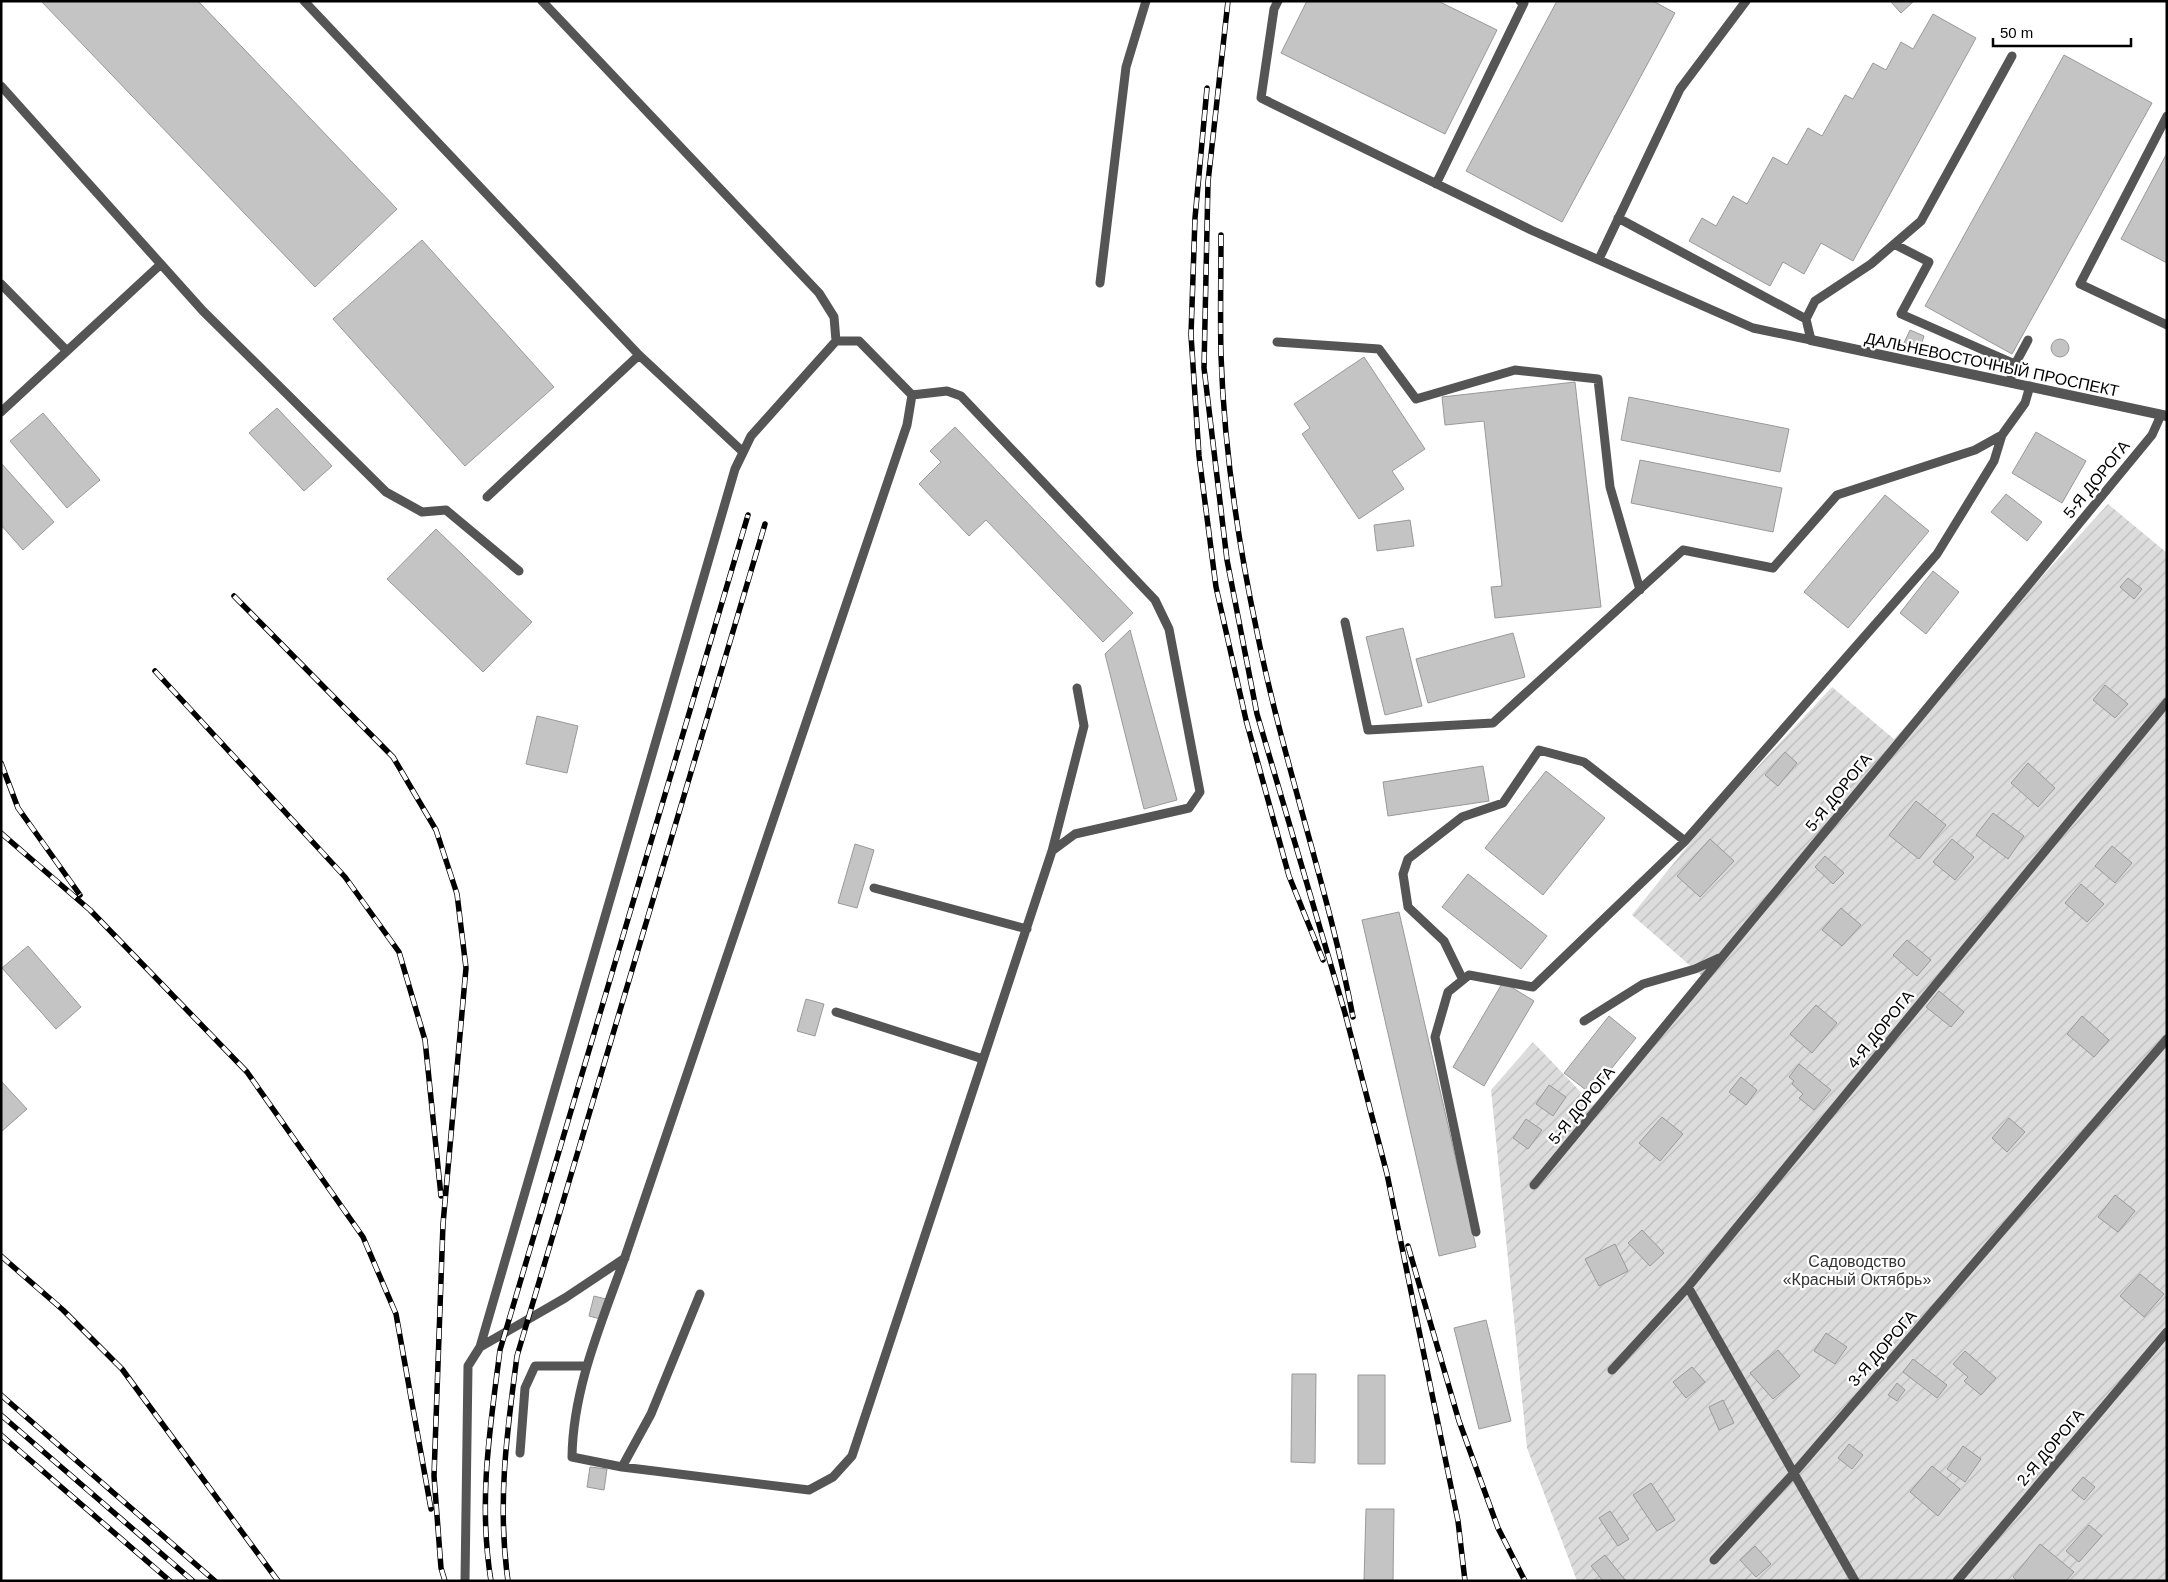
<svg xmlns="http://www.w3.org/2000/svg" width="2168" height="1582" viewBox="0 0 2168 1582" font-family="Helvetica,sans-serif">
<defs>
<pattern id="garden-furrows" width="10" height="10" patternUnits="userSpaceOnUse" patternTransform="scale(1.25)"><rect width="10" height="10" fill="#dcdcdc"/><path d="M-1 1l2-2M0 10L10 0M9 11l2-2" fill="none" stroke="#bbb"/></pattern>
</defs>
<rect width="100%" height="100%" fill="#fff"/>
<path fill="url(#garden-furrows)" d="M2108,504L2167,553V1581H1577L1527,1448L1491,1090L1533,1042L1593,1105L1702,976L1632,915L1710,818L1832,687L1894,739Z"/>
<path fill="#c4c4c4" stroke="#999" d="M41,1H198L397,209L315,287Z
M1307,1H1438L1497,30L1445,134L1281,53Z
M1557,1H1653L1675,13L1562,222L1466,171Z
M1890,1H1914L1901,13Z
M1933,14L1976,38L1853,261L1821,243L1804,274L1783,262L1770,286L1689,241L1702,218L1716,226L1733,196L1747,204L1773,157L1787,165L1808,128L1822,136L1845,95L1853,99L1873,63L1886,70L1901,42L1913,49Z
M2064,55L2152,103L2012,354L1925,306Z
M2167,153V263L2121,239Z
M422,240L554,387L465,466L333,319Z
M1910,330L1924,336L1920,349L1903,345Z
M2051 348a9 9 0 1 1 18 0a9 9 0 1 1-18 0Z
M1364,357L1425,449L1392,471L1404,489L1359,519L1302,434L1310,428L1294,404Z
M1575,382L1601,607L1495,618L1491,587L1502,586L1484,421L1445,425L1442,397Z
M1629,397L1789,429L1780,472L1621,440Z
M277,408L332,466L304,491L249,433Z
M43,413L100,480L67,508L10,441Z
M955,427L1133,613L1103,642L986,520L969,536L919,484L941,462L930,451Z
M2036,432L2086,461L2062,503L2012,473Z
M1640,460L1782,488L1773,532L1631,503Z
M1,463L54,522L23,550L1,525Z
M2006,494L2042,522L2027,541L1991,512Z
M1885,495L1929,531L1848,628L1804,592Z
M1410,520L1414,546L1377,551L1374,525Z
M436,529L532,622L483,672L387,579Z
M1933,571L1959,592L1926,634L1900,613Z
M2128,578L2142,589L2134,599L2120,587Z
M1403,628L1422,706L1385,715L1366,637Z
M1130,630L1177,800L1144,809L1105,654Z
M1513,633L1525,677L1428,703L1416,659Z
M2105,685L2128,704L2115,718L2093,700Z
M537,716L578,726L567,773L526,764Z
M1785,752L1797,763L1778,786L1765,775Z
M2028,763L2055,788L2038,807L2011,783Z
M1483,766L1489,801L1388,816L1383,782Z
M1546,771L1605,818L1543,895L1485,848Z
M1916,801L1946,825L1919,859L1889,835Z
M1993,813L2024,836L2008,859L1976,835Z
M1710,839L1734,861L1700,897L1677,876Z
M1952,839L1974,857L1955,880L1933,862Z
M855,844L874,850L857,908L838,903Z
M2112,846L2132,863L2115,883L2095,866Z
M1825,856L1844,873L1833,884L1815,867Z
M1468,874L1547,936L1521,969L1442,907Z
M2081,884L2104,904L2087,922L2065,903Z
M1841,908L1861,925L1842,946L1822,930Z
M1399,912L1476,1247L1439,1256L1362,920Z
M1907,940L1931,960L1917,976L1893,955Z
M28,946L81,1007L56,1029L2,968Z
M1503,982L1534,1001L1484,1086L1453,1067Z
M1939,991L1964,1012L1951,1027L1926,1007Z
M806,999L824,1004L815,1036L797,1031Z
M1816,1005L1837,1023L1812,1053L1790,1034Z
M1609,1016L1636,1038L1591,1094L1564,1073Z
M2082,1016L2109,1040L2094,1057L2067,1034Z
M1799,1064L1831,1090L1814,1110L1799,1098L1803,1094L1792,1084L1794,1081L1789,1077Z
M1741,1077L1757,1090L1746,1105L1729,1092Z
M1,1081L27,1109L1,1132Z
M1549,1085L1566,1097L1553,1116L1536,1104Z
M1662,1117L1683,1134L1660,1161L1639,1143Z
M2009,1118L2025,1132L2007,1152L1992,1138Z
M1526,1119L1542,1130L1528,1149L1513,1138Z
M2115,1195L2135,1211L2118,1232L2098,1217Z
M1642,1230L1664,1253L1650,1266L1628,1243Z
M1615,1244L1628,1271L1599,1286L1585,1259Z
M2140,1274L2164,1294L2144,1317L2120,1296Z
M594,1296L606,1299L600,1319L589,1316Z
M1486,1320L1511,1421L1479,1429L1454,1328Z
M1826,1333L1847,1347L1835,1364L1814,1351Z
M1778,1350L1800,1376L1773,1399L1750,1373Z
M1965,1351L1996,1378L1981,1395L1964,1381L1968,1377L1953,1364Z
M1913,1359L1947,1385L1937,1398L1903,1372Z
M1692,1367L1705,1382L1686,1398L1673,1382Z
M1292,1374H1316L1315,1463L1291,1462Z
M1358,1375H1385V1464H1358Z
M1897,1383L1905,1390L1897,1401L1888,1395Z
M1723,1400L1734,1423L1719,1430L1709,1407Z
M1849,1444L1863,1455L1852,1469L1838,1458Z
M1963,1446L1981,1459L1965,1482L1947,1469Z
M1932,1466L1960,1489L1938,1516L1910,1492Z
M590,1467L607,1469L604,1490L587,1487Z
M2083,1477L2095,1487L2084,1500L2072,1490Z
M1651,1483L1675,1520L1657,1531L1633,1495Z
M1366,1509H1394L1393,1581H1364Z
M1610,1511L1629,1539L1618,1546L1599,1518Z
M2089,1525L2102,1536L2079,1562L2066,1551Z
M2040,1544L2074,1572L2066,1581H2017L2013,1577Z
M1755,1546L1771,1564L1756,1577L1740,1560Z
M1605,1555L1626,1581H1603L1591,1566Z"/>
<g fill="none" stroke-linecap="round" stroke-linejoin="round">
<path stroke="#555" stroke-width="9" d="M304,1L639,355L743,452
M542,1L819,293L834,317L836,341
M1278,1L1274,9L1261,98L1531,230L1753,328L1811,340L1806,319L1618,218
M1,86L203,311L386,492L422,512L446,510L519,571
M2167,116L2080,284L2167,325
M1436,184L1524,3L1520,1
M1894,244L1929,262L1901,314L2015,364
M1599,259L1680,89L1746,1
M1100,283L1126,67L1146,1
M1,284L67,351
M1806,319L1815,301L1871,264L1921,221L2012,56
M1277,342L1379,349L1416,399L1515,370L1598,379L1610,487L1640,590
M2010,382L2013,368L2028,340
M1,412L161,264
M487,497L639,355
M1345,622L1368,730L1493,723L1683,550L1773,568L1837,495L1975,450L2002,435
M1052,851L1084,726L1077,688
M874,888L1027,929
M1463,980L1444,941L1408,907L1403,874L1408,859L1462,817L1503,803L1539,750L1584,762L1685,841
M836,1012L983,1059
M1584,1021L1643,984L1695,969L1719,958
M1534,1185L2152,435L2161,415
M1476,1232L1435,1037L1448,992L1469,975L1533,987L1685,841L1937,554L1994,461L2002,435L2025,403L2030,386
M1688,1287L1855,1581
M480,1347L735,469L751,436L836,341H859L912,395L907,425L625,1257C602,1322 573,1387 572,1457L622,1467L809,1490L833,1477L852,1456L1052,851L1075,834L1189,808L1200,792L1169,629L1155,600L961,396L947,391L912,395
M1612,1370L1688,1287L2167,702
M520,1453L525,1388L535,1366H586
M622,1467L651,1414L700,1294
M1714,1560L1793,1474L2167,1039
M465,1581L468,1366L480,1347L565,1298L625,1258
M1957,1581L2167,1332"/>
<path stroke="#555" stroke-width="10" d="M1811,340L2167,416"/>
<defs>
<path id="rail" d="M1228,1L1208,182L1204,368L1227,560L1257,714L1345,1013L1387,1174L1458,1521L1465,1581
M1207,88L1195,218L1191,335L1199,456L1216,587L1246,720L1289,876L1323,960
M1221,235C1221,275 1220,315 1221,355C1224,447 1238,542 1257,632C1283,762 1328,887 1353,1017
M234,596L393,757L436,830L457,894L466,968L443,1224L434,1476L441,1568L445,1581
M155,671L345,877L399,952L425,1040L441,1196
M1,763L18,808L80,895
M1,833L90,910L247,1072L363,1237L396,1314L431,1509
M1408,1246L1459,1421L1498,1528L1525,1581
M1,1256L63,1310L122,1369L278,1581
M1,1395L215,1581
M1,1415L193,1581
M1,1435L170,1581
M491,1581C478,1501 490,1429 500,1350L748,515
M508,1581C497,1503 507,1432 517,1356L765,524"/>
</defs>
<use href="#rail" stroke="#000" stroke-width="5.5"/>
<use href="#rail" stroke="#fff" stroke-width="4" stroke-dasharray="11" stroke-linecap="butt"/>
</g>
<g text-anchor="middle" stroke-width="4.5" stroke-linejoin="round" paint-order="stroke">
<g font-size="16" fill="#000" stroke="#fff">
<text transform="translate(1992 364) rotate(12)" y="6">ДАЛЬНЕВОСТОЧНЫЙ ПРОСПЕКТ</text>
<text transform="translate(2096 479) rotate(-51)" y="6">5-Я ДОРОГА</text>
<text transform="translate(1838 792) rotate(-51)" y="6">5-Я ДОРОГА</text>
<text transform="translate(1880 1029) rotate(-51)" y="6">4-Я ДОРОГА</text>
<text transform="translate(1581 1105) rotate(-51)" y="6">5-Я ДОРОГА</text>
<text transform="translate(1882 1348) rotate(-49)" y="6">3-Я ДОРОГА</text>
<text transform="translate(2050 1447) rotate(-50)" y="6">2-Я ДОРОГА</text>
</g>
<g font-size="16" fill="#333" stroke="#fff">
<text x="1857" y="1267">Садоводство<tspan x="1857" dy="18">«Красный Октябрь»</tspan></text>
</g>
</g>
<rect width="2168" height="1582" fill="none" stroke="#000000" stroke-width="5"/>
<path d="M1993 38v8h138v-8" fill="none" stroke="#000000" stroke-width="2.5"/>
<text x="2000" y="38" font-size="15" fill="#000000" stroke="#ffffff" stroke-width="4" paint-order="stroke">50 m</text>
</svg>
